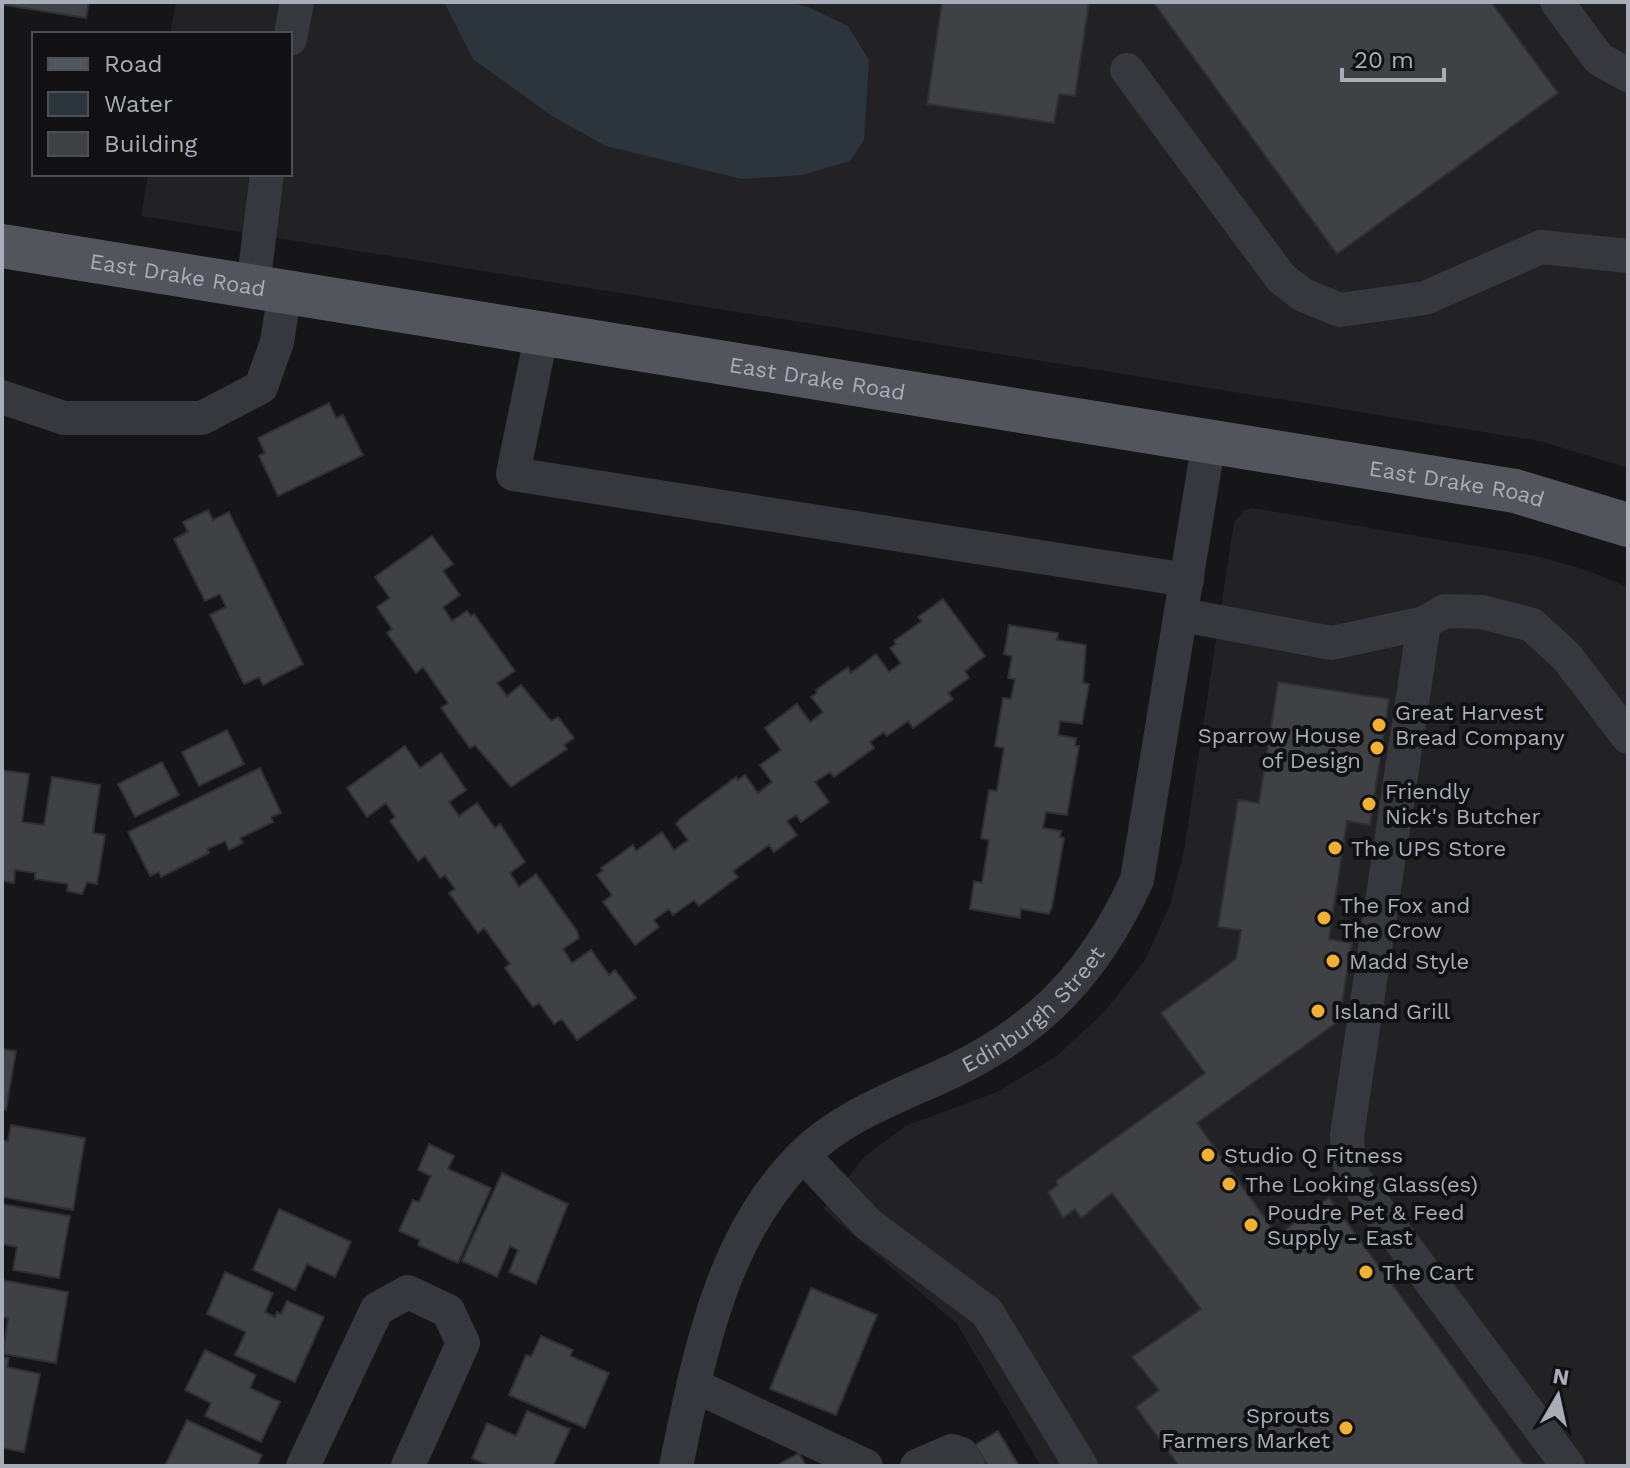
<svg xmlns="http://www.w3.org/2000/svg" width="1630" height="1468" viewBox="0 0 1630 1468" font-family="'Work Sans',sans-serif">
<rect width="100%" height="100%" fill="#161618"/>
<path fill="#222225" d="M176,2H1628V468L1540,441L141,216L148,174H290V34H170Z
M1252,508L1536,556L1583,569L1628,587V1466H1041L957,1324L823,1209L865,1156L906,1126L997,1092L1057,1056L1105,1011L1145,960L1170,905L1184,851L1234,522L1245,510Z"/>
<path fill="#2c353c" d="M444,2H778L806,6L848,26L869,60L864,140L850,161L802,175L742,179L606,146L552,116L473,59Z"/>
<path fill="#404145" stroke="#303034" stroke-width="2" d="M5,2H89L86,18L4,5Z
M942,2H1089L1075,96L1059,94L1054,123L927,104Z
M1153,2H1491L1558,93L1337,254Z
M329,403L336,418L343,415L363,455L278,496L259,456L265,453L258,438Z
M208,510L213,520L229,512L303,664L263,685L259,677L244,684L210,615L226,607L220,594L205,601L174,539L188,532L183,522Z
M432,536L453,564L443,571L460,595L443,607L452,621L467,611L471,616L474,614L515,671L497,683L507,696L521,685L551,721L558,717L574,738L564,745L567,749L511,787L475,745L470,748L441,708L448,703L423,667L416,673L387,633L392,629L377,607L390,598L375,577Z
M943,599L985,656L965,671L969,678L948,693L953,699L913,728L908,721L887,736L884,732L870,742L874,748L834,777L830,772L815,782L829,802L801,822L796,815L787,821L797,835L774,852L769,845L733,871L738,877L699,906L694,900L673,915L669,909L654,920L659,927L635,945L603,902L612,895L597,875L603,871L601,868L633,845L636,851L662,832L674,850L688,840L676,824L680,819L736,777L738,780L745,775L758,793L772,782L760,765L781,750L765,728L797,704L810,722L823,712L811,697L817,693L816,690L848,667L851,673L876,654L889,672L901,663L890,648L896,644L894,641L922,621L918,617Z
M1009,625L1058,633L1057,640L1086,645L1083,683L1089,684L1082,724L1060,721L1058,735L1076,738L1075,746H1079L1067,815L1046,812L1043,828L1061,831L1060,837L1064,838L1052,907L1049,914L1021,909L1020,918L970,909L974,881L982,883L989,840L981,838L989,790L997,791L1004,748L995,746L1003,698L1011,699L1015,679L1008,678L1012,656L1004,654Z
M1278,682L1389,699L1370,825L1347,821L1329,939L1352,943L1339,1021L1197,1123L1277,1235L1329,1198L1525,1466H1179L1136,1407L1159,1390L1132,1357L1201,1309L1112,1193L1081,1218L1075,1209L1063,1218L1048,1192L1058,1185L1056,1181L1205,1073L1161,1013L1236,959L1241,930L1218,927L1238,800L1259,803Z
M227,730L244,764L199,786L182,752Z
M405,746L420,768L441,753L466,790L449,802L459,816L477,803L495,828L500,824L525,862L510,873L519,887L536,874L577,931L579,938L563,949L572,963L591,950L609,975L615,970L636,998L577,1040L562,1019L554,1024L539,1003L533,1007L505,968L510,964L484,928L478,933L449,893L455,889L445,875L440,878L425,856L418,861L390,821L395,817L386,803L367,817L347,788Z
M162,762L179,795L135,817L118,784Z
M260,768L281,813L271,817L273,822L240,838L243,843L229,850L225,841L207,849L209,853L161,877L159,872L150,876L128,832Z
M2,770L29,774L22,822L44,825L52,777L100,785L93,833L105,835L97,884L87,882L82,894L67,891L68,884L35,879V873L15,870L14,883L2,881Z
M2,1049L16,1051L6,1110L2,1109Z
M11,1125L85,1138L73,1210L2,1197V1140L8,1141Z
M429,1144L454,1156L448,1169L491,1188L458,1263L418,1245L420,1240L399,1231L413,1200L419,1202L431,1176L418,1170Z
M502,1173L568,1204L536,1284L509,1272L518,1250L510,1246L497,1277L462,1261Z
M2,1204L70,1216L59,1278L13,1270L17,1247L2,1244Z
M279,1209L351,1242L335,1277L307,1264L295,1290L253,1270Z
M225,1272L273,1293L265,1312L275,1317L277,1312L281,1314L287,1301L324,1317L295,1382L235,1355L246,1332L207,1314Z
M2,1280L68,1292L56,1363L3,1354L8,1318L2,1317Z
M811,1288L877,1315L836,1415L770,1389Z
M541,1336L573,1350L570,1356L609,1373L585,1428L509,1395L526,1355L531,1357Z
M205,1350L256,1375L250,1388L280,1402L261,1442L205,1416L211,1403L185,1390Z
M2,1357L9,1358L7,1367L40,1374L24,1452L2,1448Z
M527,1411L570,1429L553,1466H490L472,1458L487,1423L516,1436Z
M187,1420L262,1455L257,1466H165Z
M998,1431L1019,1466H988L975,1445Z
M799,1453L806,1466H776Z"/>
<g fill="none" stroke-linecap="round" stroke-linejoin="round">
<g stroke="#37383d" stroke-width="34">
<path d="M1557,2L1599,59L1628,75"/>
<path d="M290,39L297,2"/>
<path d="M1127,70L1281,278L1303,295L1340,310L1425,298L1541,247L1628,256"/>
<path d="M253,286L267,174"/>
<path d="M542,332L513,474L1187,580"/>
<path d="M2,397L64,418H202L261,387L277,342L285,291"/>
<path d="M1182,615L1332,643L1424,623L1347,1135L1348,1158L1354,1178L1568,1466"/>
<path d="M1424,623L1445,611L1482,612L1532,625L1566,656L1628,737"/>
<path d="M803,1155L868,1224L987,1312L1081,1466"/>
<path d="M693,1385L866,1466"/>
<path d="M303,1466L377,1309L408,1292L448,1311L463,1343L408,1466"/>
<path id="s1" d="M676,1466C699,1357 720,1239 801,1157C844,1114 900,1096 953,1071C1042,1028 1096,970 1137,880L1209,441"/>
<path d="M917,1466L952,1451L961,1454L968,1466"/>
</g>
<path stroke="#53555c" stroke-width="44" id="s2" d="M2,246L1515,491L1628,525"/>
</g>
<g fill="#f2b134" stroke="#111113" stroke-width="3">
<circle cx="1379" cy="725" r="8"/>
<circle cx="1377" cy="748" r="8"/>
<circle cx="1369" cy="804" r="8"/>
<circle cx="1335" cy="848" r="8"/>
<circle cx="1324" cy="918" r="8"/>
<circle cx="1333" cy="961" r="8"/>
<circle cx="1318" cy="1011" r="8"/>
<circle cx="1208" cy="1155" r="8"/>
<circle cx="1229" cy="1184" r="8"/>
<circle cx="1251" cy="1225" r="8"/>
<circle cx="1366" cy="1272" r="8"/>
<circle cx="1346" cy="1428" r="8"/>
</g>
<g text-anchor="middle" stroke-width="8" stroke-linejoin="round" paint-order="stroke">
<g font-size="22" fill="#a8adb8" stroke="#111113">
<text dy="8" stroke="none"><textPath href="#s2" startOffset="178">East Drake Road</textPath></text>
<text dy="8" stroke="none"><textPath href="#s2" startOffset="826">East Drake Road</textPath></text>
<text dy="8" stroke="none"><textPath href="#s2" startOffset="1474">East Drake Road</textPath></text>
<text dy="8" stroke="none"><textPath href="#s1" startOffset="616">Edinburgh Street</textPath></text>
</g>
<g font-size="22" fill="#a8adb8" stroke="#111113" text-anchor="start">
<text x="1395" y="720">Great Harvest<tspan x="1395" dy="25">Bread Company</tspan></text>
<text x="1361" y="743" text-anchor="end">Sparrow House<tspan x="1361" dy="25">of Design</tspan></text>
<text x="1385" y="799">Friendly<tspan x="1385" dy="25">Nick's Butcher</tspan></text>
<text x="1351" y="856">The UPS Store</text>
<text x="1340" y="913">The Fox and<tspan x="1340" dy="25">The Crow</tspan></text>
<text x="1349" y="969">Madd Style</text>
<text x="1334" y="1019">Island Grill</text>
<text x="1224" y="1163">Studio Q Fitness</text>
<text x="1245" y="1192">The Looking Glass(es)</text>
<text x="1267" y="1220">Poudre Pet &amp; Feed<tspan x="1267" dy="25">Supply - East</tspan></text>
<text x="1382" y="1280">The Cart</text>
<text x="1330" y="1423" text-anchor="end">Sprouts<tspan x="1330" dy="25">Farmers Market</tspan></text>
</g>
</g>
<rect width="1630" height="1468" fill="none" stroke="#a8adb8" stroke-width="8"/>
<rect x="32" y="32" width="260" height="144" fill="#111113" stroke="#4d4f55" stroke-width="2"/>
<rect x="48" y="58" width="40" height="12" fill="#53555c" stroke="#4d4f55" stroke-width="2"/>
<text x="104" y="72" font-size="24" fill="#a8adb8">Road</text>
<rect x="48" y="92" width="40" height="24" fill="#2c353c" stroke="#4d4f55" stroke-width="2"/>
<text x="104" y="112" font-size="24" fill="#a8adb8">Water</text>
<rect x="48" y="132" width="40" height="24" fill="#404145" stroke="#4d4f55" stroke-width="2"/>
<text x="104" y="152" font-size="24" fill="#a8adb8">Building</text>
<g transform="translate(1558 1396) rotate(9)" stroke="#111113" stroke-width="6" paint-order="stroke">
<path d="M0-6L14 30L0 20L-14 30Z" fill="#a8adb8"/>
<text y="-12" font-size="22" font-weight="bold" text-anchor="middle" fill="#a8adb8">N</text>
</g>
<path d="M1342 68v12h102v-12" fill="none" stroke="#a8adb8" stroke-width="4"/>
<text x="1354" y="68" font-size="24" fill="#a8adb8" stroke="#111113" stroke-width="6" paint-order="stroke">20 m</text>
</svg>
